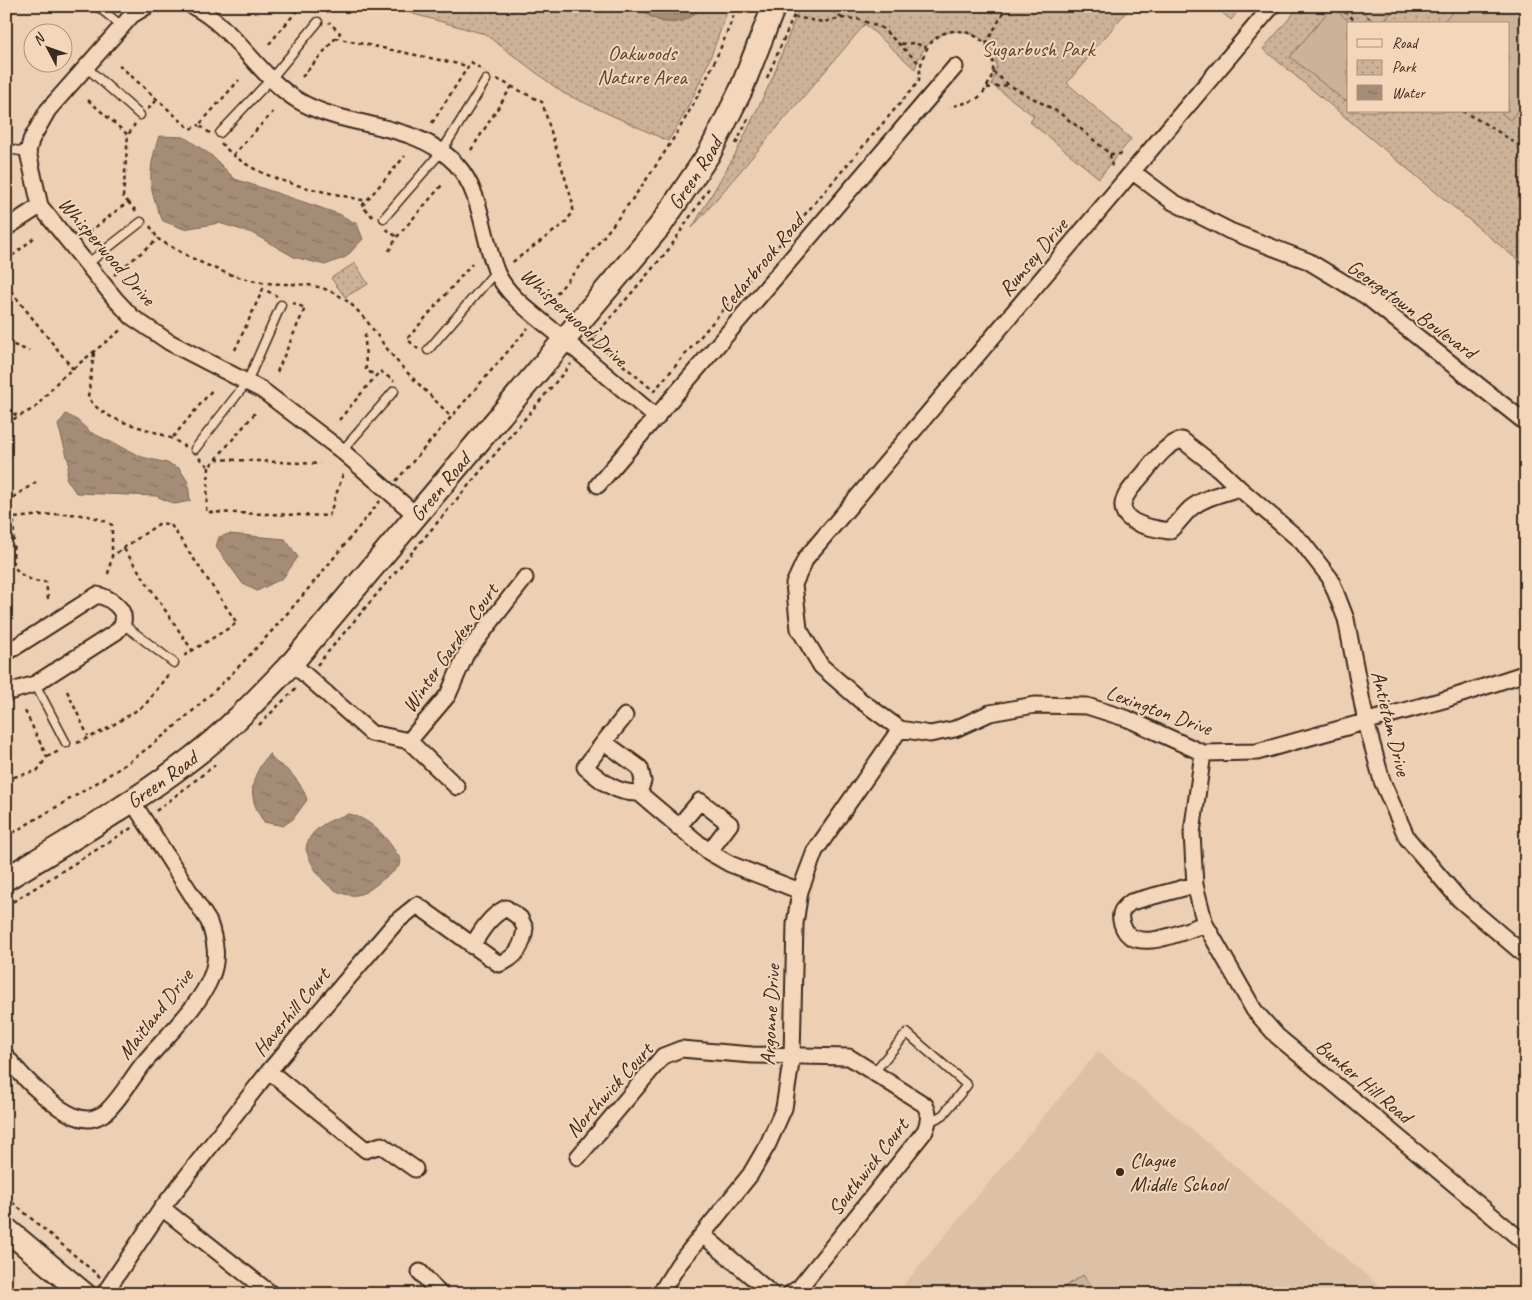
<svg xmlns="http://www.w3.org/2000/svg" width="1532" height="1300" viewBox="0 0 1532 1300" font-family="Caveat,sans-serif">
<defs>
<pattern id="park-dots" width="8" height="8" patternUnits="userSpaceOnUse" patternTransform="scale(1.25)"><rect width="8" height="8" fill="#ccb298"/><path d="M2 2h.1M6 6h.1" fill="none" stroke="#a7917b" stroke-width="1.8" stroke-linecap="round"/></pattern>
<pattern id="water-ripples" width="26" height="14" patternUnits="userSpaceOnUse" patternTransform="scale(1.25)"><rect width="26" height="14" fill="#a48c76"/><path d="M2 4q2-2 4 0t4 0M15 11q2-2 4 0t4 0" fill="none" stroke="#877360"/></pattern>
</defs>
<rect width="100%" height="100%" fill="#edd0b4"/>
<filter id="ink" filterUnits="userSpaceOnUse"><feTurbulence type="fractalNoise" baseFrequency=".02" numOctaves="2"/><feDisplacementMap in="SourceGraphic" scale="10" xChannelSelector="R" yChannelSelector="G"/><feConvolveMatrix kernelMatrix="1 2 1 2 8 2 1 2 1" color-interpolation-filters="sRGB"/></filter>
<g filter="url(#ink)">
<path fill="#ddc1a7" d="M1098,1051L1389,1294H896Z"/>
<path fill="url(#park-dots)" stroke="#846e5b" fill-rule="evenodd" d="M385,6H729C713,53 695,100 668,141L563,93L485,34Z
M800,6H1131L1067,83L1131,139L1099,178L1030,122L1034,116L991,84C1018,38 935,0 915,69L865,24L692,228L736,153L772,79Z
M1214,6H1242L1231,20Z
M1300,6H1526V267L1263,49ZM1348,24H1508V111H1348Z
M355,263L368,284L345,297L331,278Z"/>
<path fill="#ccb298" stroke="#846e5b" d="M1356,6H1396L1382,24H1377Z
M1464,6H1526V101L1510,120L1499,111H1508V24H1440L1453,12Z
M1332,7L1352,24H1348V97L1345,101L1290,57Z
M1083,1275L1096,1294H1054Z"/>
<path fill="url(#water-ripples)" stroke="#7a6553" d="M639,6H703C698,10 692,17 687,19C670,27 649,20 639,6Z
M159,136L184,137L211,155L235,179L339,214L357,224L363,239L346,257L325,265L294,257L252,233L219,223L184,229L163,221C147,188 148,170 159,136Z
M66,414L77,420L90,432L142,457L167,463L179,468L188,482L190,501L175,504L156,496L76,493L66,478L69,463L58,425Z
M229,534L285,539L298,557L283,578L257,591L243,584L216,547L219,537Z
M270,753C272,762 280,764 286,769C295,776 304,789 307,800L293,819L283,826L264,822C246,796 250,777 270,753Z
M350,814C374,821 388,839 401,860C400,869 392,872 386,877C378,883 368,893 357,895C331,898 312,870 306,849C308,829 332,818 350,814Z"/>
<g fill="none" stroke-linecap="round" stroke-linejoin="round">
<defs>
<path id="lane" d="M97,6L122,26
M86,67L140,115
M220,133L271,79L318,22
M6,149L28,152
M384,218L442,151L486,80
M87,264L141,222
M428,350L497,270
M195,449L247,382L281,305
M342,451L394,391
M123,624L174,663
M35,684L66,743
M874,1072L907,1033L967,1085L943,1115L929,1122"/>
<path id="street" d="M147,6L132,15L48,110L31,140L28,152L40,206L116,300L132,317L169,342L262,390L342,451L416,515
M192,6C235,27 258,77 299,101C346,129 416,121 456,164C483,193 482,238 497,273C508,297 535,315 555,332C589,361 623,389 657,418
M1272,6L806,558L794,584L799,629L821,666L860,700L900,729L930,734L955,729L990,713L1035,705L1087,706L1128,719L1203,753L1257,752L1447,699L1526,673
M1133,172L1173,202L1230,231L1308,261L1366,296L1526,423
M6,228L40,206
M1182,440L1219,469L1239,488C1222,494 1205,497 1191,508C1183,515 1178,524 1169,531C1155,529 1121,524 1123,504C1125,492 1138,481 1145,472C1156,459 1166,444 1182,440Z
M598,485L955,67
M1239,488L1302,542L1330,578L1346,619L1366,722L1382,781L1407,838L1459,899L1526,956
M6,653L97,595C108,597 126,608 123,622C122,626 118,630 116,632L35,684L6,693
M292,663L371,733L409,741L457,787
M409,741L448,695L466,654L525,578
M604,742L625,716
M1203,753L1192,833L1195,885L1205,924L1254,1010L1277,1036L1526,1244
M639,793C617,794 601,781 585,767L604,742L640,768L643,781L639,793L709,852L730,864L800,891
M678,827L700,801L730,824L709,852
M1195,885L1131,902C1123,908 1118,913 1122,924C1132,957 1183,931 1205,924
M6,1056C21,1076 63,1120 89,1119C94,1119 102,1115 106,1112C121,1098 131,1079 143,1064C163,1039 200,1006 211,977C219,959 215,940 209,922L132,801
M269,1071L366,1150L381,1145L415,1169
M578,1157L663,1056L681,1049L752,1055L849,1057L925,1105C930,1115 929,1121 925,1131L800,1287L790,1294
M162,1208L270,1293
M703,1235L772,1294
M420,1272L440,1294
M104,1294L162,1208L269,1071L396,922L417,905L499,964C517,958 523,945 525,928L520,918L506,908C490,916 481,931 472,946
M660,1294L678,1265L750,1175L768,1144L784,1108L792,1056L795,924L800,891L815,851L900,729"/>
<g id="secondary">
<path id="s1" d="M6,879C69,841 134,803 192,758C229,730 260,696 292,663L660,226L710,152L741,90L774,6"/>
<path d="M6,1229L84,1294"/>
</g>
</defs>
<use href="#lane" stroke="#3b2a1e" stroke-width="11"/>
<use href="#street" stroke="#3b2a1e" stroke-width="19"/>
<use href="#secondary" stroke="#3b2a1e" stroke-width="26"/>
<path stroke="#3b2a1e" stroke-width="2.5" stroke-dasharray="4 4" stroke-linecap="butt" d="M310,6L317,12
M826,6L842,18
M1338,6L1359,24
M794,17L823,22L842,18L858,19L882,28L920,64
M1363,24L1369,17
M335,38L468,66
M269,44L301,6
M901,44L914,43L926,47
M986,44L1007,6
M119,65L190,129L199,125
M993,72L1009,85L1058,112L1081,129L1110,154L1112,167
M302,77L340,33L329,22
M767,78L798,6
M497,79L542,102L573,204V212L565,223L510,264
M987,88L1008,85
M88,100L128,135
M148,109L158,99
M1462,111L1491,127L1526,150
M432,123L471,62L484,71
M210,133L199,125L239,80
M221,143C256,183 317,189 366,201
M736,144L750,115
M471,150L512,86
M1110,154H1123
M233,155L273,112
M6,198L13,196
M128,202L138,213
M373,217L362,206L405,156
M150,226L158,239
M386,229L397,237
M89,232L128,202L123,197L128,135L135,124
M389,251L397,237L442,185
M6,261L35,237
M114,275L158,239C188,257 222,275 256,281C286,288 308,278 338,295C364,310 377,338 396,360C413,380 434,398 452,418
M6,285L73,369
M546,306C627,211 694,127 737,6
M365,334L366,371L377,375
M592,339L654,391L919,81C922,0 1008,31 991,78C988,85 985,92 979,97C970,103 959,104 950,107
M6,342L29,351
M589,343L669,249L711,185
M418,349L407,339L472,264
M235,350L263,289L277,296
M94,353L88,397C107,428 158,425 185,447
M277,372L305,308L291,302
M6,410L18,416
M339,420L380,371L394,381
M6,423L35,408L60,379L123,328
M173,437L213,389
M199,458L209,467L256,412
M216,459L320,464
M209,467L206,512L329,516L344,471
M396,481L528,328
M6,502L36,482
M6,547L13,544
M124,549L192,650
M108,574L112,556L160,523L171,525L237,623L182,657
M48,599L46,582C33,583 20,576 13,565L14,518C45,515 84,508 112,525V555
M317,665L571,364
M67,691L88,736
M259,725L298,686
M77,743L105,730L145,705L170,672
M47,757L59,751
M6,779L37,771L47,757L25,711
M156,811L215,765
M6,837C55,807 108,779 153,744C242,675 310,587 380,501
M6,906L133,827
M6,1197L100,1277"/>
<use href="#lane" stroke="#f4d7ba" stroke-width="8"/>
<use href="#street" stroke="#f4d7ba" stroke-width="15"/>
<use href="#secondary" stroke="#f4d7ba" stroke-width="22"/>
</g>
</g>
<circle fill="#3b2a1e" stroke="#f4d7ba" stroke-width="2" cx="1120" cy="1172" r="5"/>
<g text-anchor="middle" stroke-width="4" stroke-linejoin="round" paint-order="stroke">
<g font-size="21" fill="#584536" stroke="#f4d7ba">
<text x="1038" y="56">Sugarbush Park</text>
<text x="642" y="60">Oakwoods<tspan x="642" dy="24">Nature Area</tspan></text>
</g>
<g font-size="21" fill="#3b2a1e" stroke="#f4d7ba">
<text dy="7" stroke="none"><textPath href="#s1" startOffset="995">Green Road</textPath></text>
<text transform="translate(107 251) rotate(49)" y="7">Whisperwood Drive</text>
<text transform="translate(1033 257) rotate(-50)" y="7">Rumsey Drive</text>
<text transform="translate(761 263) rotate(-50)" y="7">Cedarbrook Road</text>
<text transform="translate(1412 309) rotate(36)" y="7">Georgetown Boulevard</text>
<text transform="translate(574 317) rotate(42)" y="7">Whisperwood Drive</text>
<text dy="7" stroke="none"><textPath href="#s1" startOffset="590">Green Road</textPath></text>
<text transform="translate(450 648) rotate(-55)" y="7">Winter Garden Court</text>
<text transform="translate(1159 710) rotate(20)" y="7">Lexington Drive</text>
<text transform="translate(1391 723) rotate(76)" y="7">Antietam Drive</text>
<text dy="7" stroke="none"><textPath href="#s1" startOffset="185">Green Road</textPath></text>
<text transform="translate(291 1012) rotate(-50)" y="7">Haverhill Court</text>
<text transform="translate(155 1014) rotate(-52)" y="7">Maitland Drive</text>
<text transform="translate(770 1015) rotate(-87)" y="7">Argonne Drive</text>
<text transform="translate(1364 1081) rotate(40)" y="7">Bunker Hill Road</text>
<text transform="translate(609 1090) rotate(-48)" y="7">Northwick Court</text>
<text transform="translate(868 1167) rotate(-52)" y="7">Southwick Court</text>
</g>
<g font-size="21" fill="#3b2a1e" stroke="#f4d7ba" text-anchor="start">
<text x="1130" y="1167">Clague<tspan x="1130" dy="24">Middle School</tspan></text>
</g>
</g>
<rect width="1532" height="1300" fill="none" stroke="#f4d7ba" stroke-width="25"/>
<rect x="12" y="12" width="1507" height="1275" fill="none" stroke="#3b2a1e" stroke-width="2" filter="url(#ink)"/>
<rect x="1347" y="22" width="162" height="90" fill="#f4d7ba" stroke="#aa927c"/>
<rect x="1357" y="39" width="25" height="8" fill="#f4d7ba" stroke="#aa927c"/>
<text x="1392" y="48" font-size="15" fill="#3b2a1e">Road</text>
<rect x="1357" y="60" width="25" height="15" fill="url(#park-dots)" stroke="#aa927c"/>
<text x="1392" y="72" font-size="15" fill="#3b2a1e">Park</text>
<rect x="1357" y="85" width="25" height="15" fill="url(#water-ripples)" stroke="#aa927c"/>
<text x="1392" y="98" font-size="15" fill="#3b2a1e">Water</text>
<g transform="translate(48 48) rotate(311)"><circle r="24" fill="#f4d7ba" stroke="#aa927c"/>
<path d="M0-4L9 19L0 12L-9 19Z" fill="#3b2a1e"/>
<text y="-8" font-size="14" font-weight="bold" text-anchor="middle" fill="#3b2a1e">N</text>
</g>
</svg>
